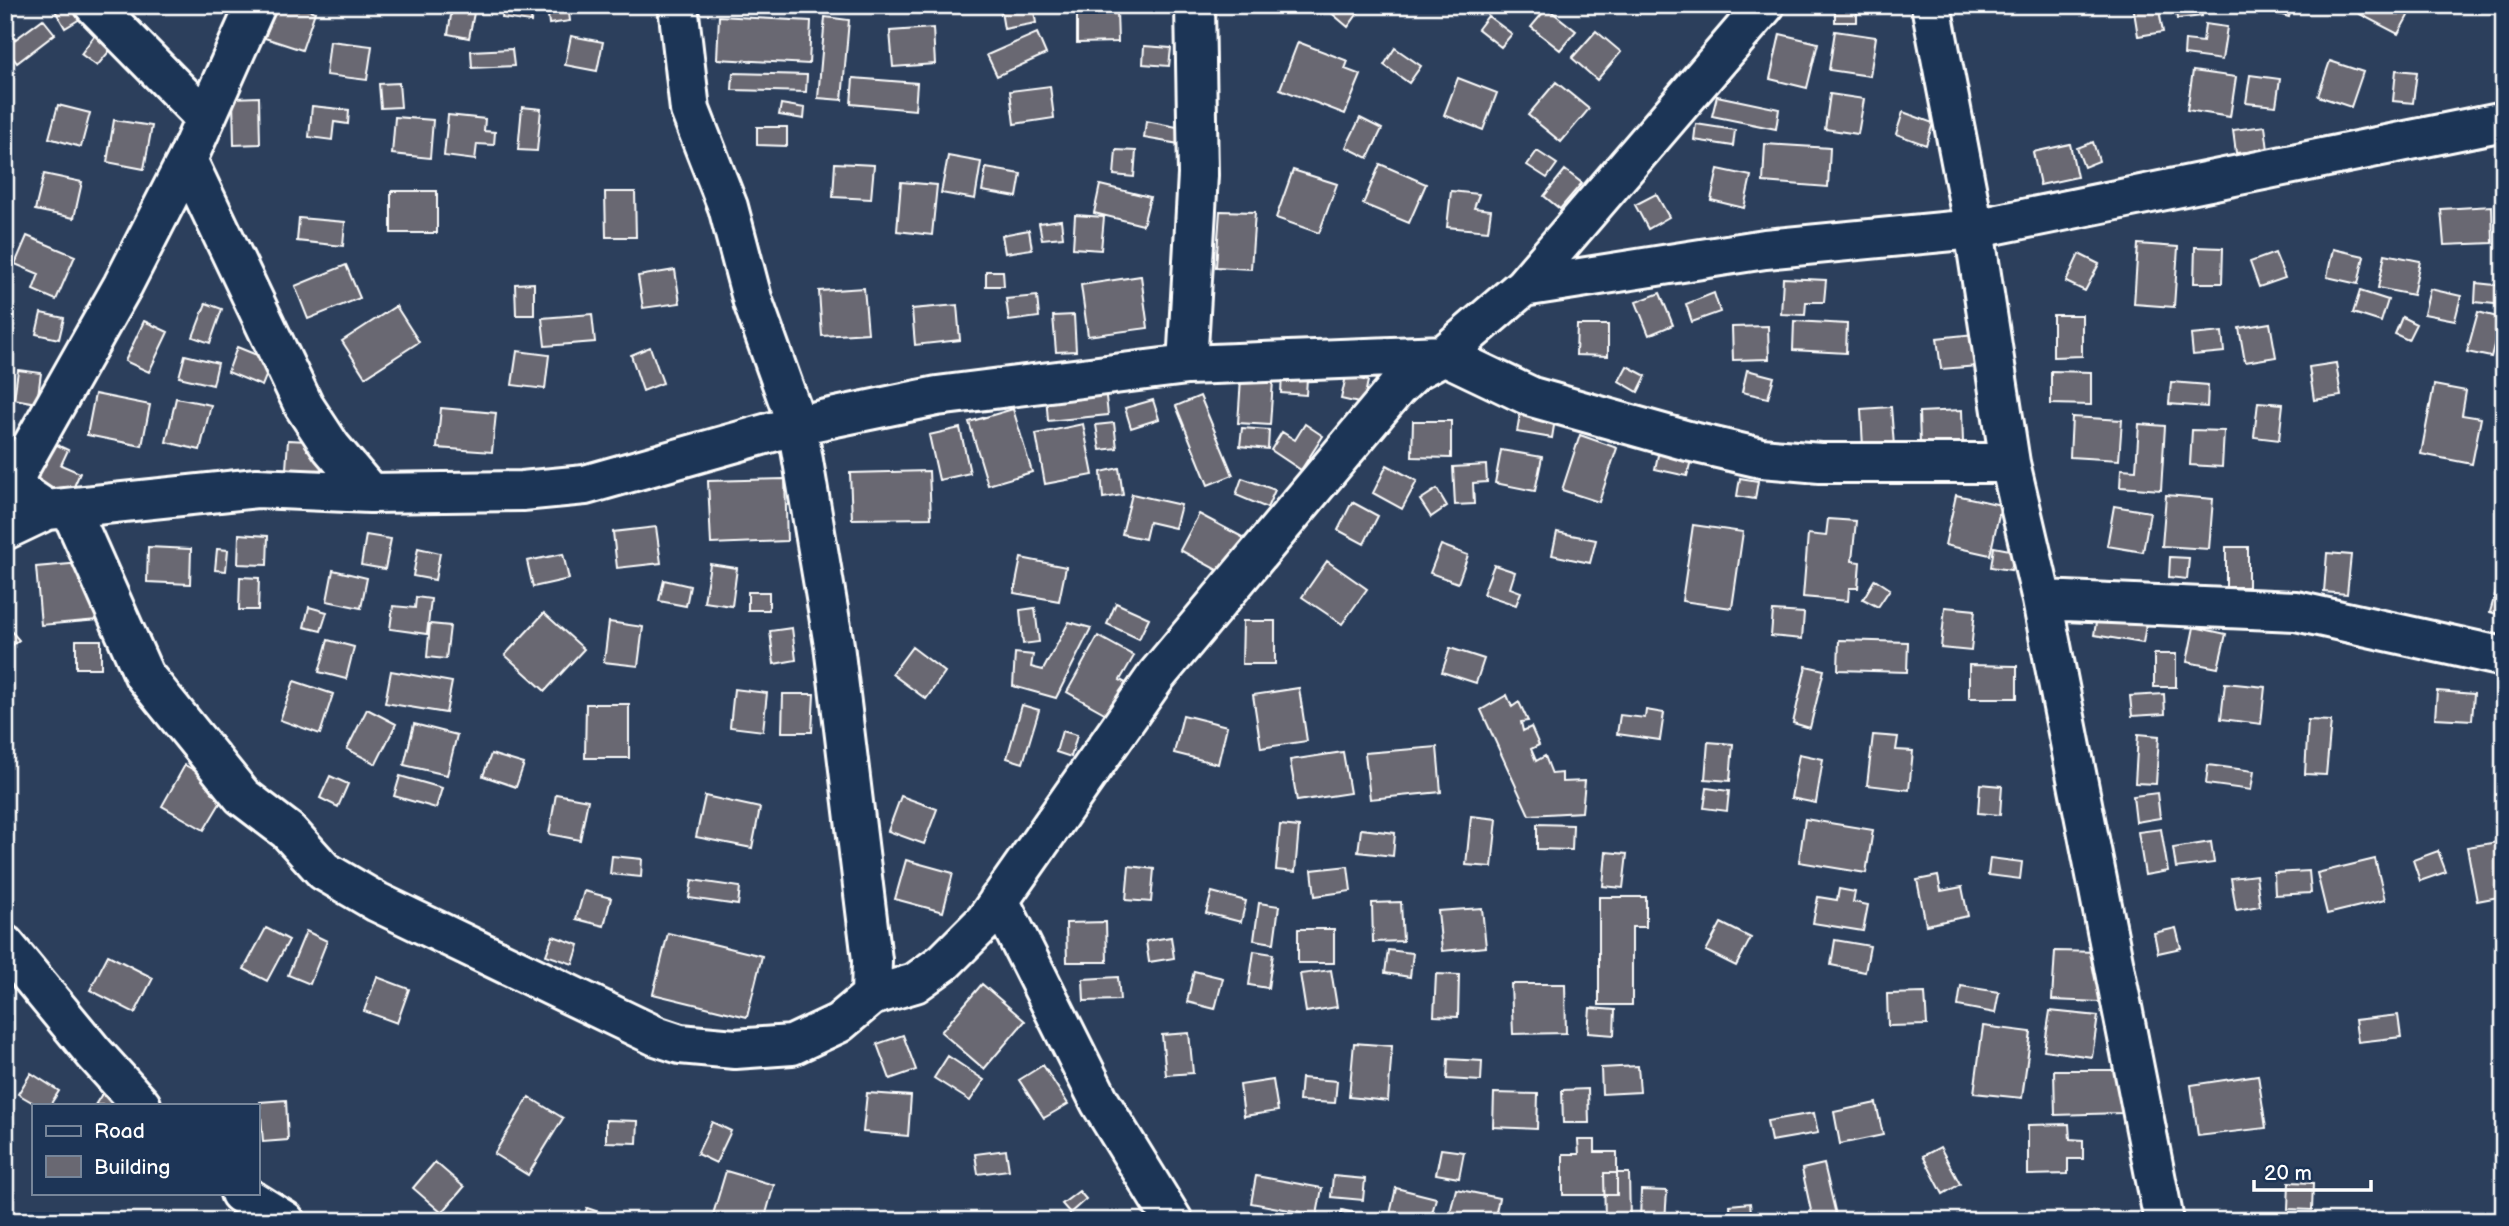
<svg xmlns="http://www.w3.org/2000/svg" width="2509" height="1226" viewBox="0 0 2509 1226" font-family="'Balsamiq Sans',sans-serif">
<rect width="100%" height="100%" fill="#2c3f5c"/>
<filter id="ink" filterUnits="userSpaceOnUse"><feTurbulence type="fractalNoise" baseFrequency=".0143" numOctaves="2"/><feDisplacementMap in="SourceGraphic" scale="14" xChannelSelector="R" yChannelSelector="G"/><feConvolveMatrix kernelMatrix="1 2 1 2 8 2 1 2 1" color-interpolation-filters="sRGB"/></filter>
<g filter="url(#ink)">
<path fill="#696872" stroke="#fff" stroke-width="2" d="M52,5H72L80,19L65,28Z
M275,5H294L315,12L302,50L265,38Z
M503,5H533L531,22L502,18Z
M547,5H568L570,21L549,24Z
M1000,5H1033L1036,23L1004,29Z
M1322,5H1361L1363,6L1348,27Z
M1718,5H1737L1730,14Z
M1835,5H1857V22H1835Z
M2056,5H2088L2057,11Z
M2133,5H2158L2163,32L2138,36Z
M2175,5H2201L2202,16L2177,19Z
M2247,5H2292L2289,17Z
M2350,5H2414L2398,34L2348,8Z
M1547,8L1576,31L1560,50L1531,27Z
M452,9L474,13L469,38L448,34Z
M1117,11L1118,42L1077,43V12Z
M719,16L811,21L809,64L717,59Z
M1488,16L1512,34L1501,47L1478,29Z
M825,17L849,20L842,100L818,98Z
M43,19L55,34L17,63L5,47Z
M2205,24L2227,27L2222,60L2184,55L2185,40L2203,42Z
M933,28L935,64L893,67L890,31Z
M1596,31L1621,52L1597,80L1572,58Z
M1835,31L1876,37L1870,76L1829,70Z
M1037,33L1046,54L997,76L987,55Z
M1780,34L1818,43L1807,88L1770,79Z
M95,35L112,48L97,66L81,54Z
M571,36L603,42L597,71L565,65Z
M330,41L372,46L367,80L326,75Z
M1298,42L1348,61L1345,69L1361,75L1345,114L1280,89Z
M1144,46L1171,48L1169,66L1143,64Z
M1395,48L1421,66L1409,83L1384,65Z
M512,49L514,66L472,68L471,51Z
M2330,61L2363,72L2351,107L2318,96Z
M2396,70L2417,72L2413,103L2393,101Z
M2193,71L2236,77L2230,117L2187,110Z
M733,73L807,75L806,92L732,90Z
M2250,75L2280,79L2276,106L2246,103Z
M853,78L917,83L915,110L851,104Z
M1458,78L1497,93L1483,130L1444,115Z
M1556,82L1589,109L1561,142L1528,115Z
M399,83L401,107L381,108L379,84Z
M1050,86L1054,118L1014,124L1010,91Z
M1830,94L1864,99L1858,134L1825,129Z
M1717,96L1779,109L1776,129L1712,116Z
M259,97L260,144L234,145L233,98Z
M781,104L805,108L804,119L779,115Z
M58,105L90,113L81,147L49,138Z
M312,106L349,110L348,124L334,122L332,140L309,137Z
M522,107L541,109L537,151L518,150Z
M1903,112L1933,123L1926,145L1896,134Z
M448,115L485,119L484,131L495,132L494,145L477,144L475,160L444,156Z
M395,117L433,120L430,158L392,154Z
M1360,118L1382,129L1368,158L1346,147Z
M114,120L152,126L144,169L107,162Z
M1146,121L1182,128L1179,144L1144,138Z
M1696,124L1735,130L1733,146L1694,140Z
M2265,126L2268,150L2236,153L2233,130Z
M757,127H787V146L757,145Z
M2093,142L2099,161L2084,167L2077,148Z
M1765,144L1830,148L1828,187L1763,182Z
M2070,144L2077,177L2040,185L2033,152Z
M1116,150L1136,151L1134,177L1114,175Z
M1537,151L1557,164L1547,178L1527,165Z
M948,156L981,162L975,199L941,193Z
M835,163L874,165L871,199L833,197Z
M1380,164L1426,184L1409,223L1363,204Z
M986,168L1021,174L1017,197L982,191Z
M1718,169L1751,176L1744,208L1711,200Z
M1293,170L1337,184L1319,233L1276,218Z
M1565,170L1582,183L1560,209L1544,196Z
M44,174L82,182L74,218L35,210Z
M901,182L937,185L932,235L897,231Z
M1100,185L1150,197L1143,225L1094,213Z
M391,191H437V233H391Z
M1451,191L1479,194L1474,208L1491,210L1488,231L1447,227Z
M605,192H635L636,237H606Z
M1656,194L1669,217L1648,229L1635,205Z
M2492,206L2493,243L2444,245L2441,209Z
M1220,211L1255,212L1251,269L1216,267Z
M1075,215L1104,217L1101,250L1073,248Z
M299,218L345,222L343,246L297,241Z
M1061,220L1063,237L1042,239L1039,223Z
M1029,230L1032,249L1005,253L1002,235Z
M27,236L75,256L56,300L33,290L39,274L15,264Z
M2138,244L2178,247L2174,307L2134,304Z
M2195,247L2223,248L2222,283H2194Z
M2333,249L2364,256L2358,284L2327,277Z
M2275,253L2285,278L2259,287L2250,262Z
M2079,254L2099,264L2085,291L2066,282Z
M2385,254L2420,261L2413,295L2378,288Z
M346,265L360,298L308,319L295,286Z
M675,270L680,303L643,308L638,276Z
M986,271H1003L1004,286H986Z
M1141,276L1148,328L1088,336L1081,285Z
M1783,278L1826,280L1824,302H1806L1805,315L1781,314Z
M534,283V315H516L515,284Z
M2476,283L2504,286V305L2475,302Z
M864,288L868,333L822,336L819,291Z
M2430,289L2461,296L2455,320L2424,314Z
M2360,291L2388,300L2381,322L2353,313Z
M1660,293L1673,325L1649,335L1636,302Z
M1714,293L1720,312L1692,322L1686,304Z
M1037,296L1039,317L1009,321L1006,299Z
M206,303L222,309L210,343L193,337Z
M957,305L960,340L915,345L912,309Z
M396,306L419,342L365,377L342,341Z
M2478,312L2501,318L2491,357L2467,352Z
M41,313L64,318L59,339L36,334Z
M592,314L595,342L545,346L542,318Z
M1074,315L1076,351L1056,352L1053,316Z
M2053,315H2082V356L2053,357Z
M2402,317L2416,324L2408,340L2395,334Z
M144,321L168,332L149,372L125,361Z
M1794,321L1847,324L1846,353L1793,350Z
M2270,323L2276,357L2245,362L2239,328Z
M1577,325H1608V356L1576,355Z
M1768,326L1769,359L1733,360L1732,327Z
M2222,332L2224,352L2193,355L2191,335Z
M1974,334L1978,366L1941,369L1937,338Z
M237,347L272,361L262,386L228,372Z
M650,347L663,383L643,391L631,355Z
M517,351L549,355L545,389L512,385Z
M185,355L218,363L213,385L179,377Z
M2336,363L2341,396L2314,400L2309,367Z
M1242,364L1274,366L1270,425L1238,423Z
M1627,366L1646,376L1638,392L1619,381Z
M18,370L41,373L37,403L14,399Z
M1747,370L1774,377L1768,398L1742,392Z
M2051,371L2091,372V405L2051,404Z
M1282,375L1307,378L1306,395L1281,393Z
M1346,376L1368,381L1363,404L1341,399Z
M2171,382L2208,385L2207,407L2169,404Z
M2434,385L2466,391L2462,415L2481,418L2472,464L2421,454Z
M1105,388L1108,415L1048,421L1046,394Z
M95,394L150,405L142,446L87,435Z
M1200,396L1233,475L1208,485L1176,406Z
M176,398L211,405L200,450L166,442Z
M1153,400L1159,419L1131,428L1125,408Z
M1522,401L1557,407L1552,438L1517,432Z
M2258,402L2283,404L2279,440L2254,437Z
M1891,407L1894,446L1863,448L1861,409Z
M441,408L496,413L492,452L437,448Z
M1013,409L1032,472L988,485L969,422Z
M1962,410L1963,443L1920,445L1919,412Z
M2072,417L2122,420L2119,460L2070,457Z
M1413,421H1451V458L1412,457Z
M1114,423L1117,448L1100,450L1096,425Z
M1083,424L1093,475L1045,484L1036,434Z
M1305,424L1323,436L1301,470L1271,450L1282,432L1295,440Z
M2139,424L2165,426L2161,490L2120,487L2121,469L2136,470Z
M960,428L970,473L939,480L929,435Z
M1242,428L1269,430L1268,449L1240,446Z
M2192,430L2224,431L2222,467L2190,465Z
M1580,435L1617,448L1599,502L1562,490Z
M42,438L68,450L61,465L80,473L68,500L23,480Z
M288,440L308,441L307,450L330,452L329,472L286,469Z
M1661,441L1694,448L1687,476L1655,469Z
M1501,450L1542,457L1535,491L1495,483Z
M1387,465L1417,481L1402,509L1373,493Z
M1486,465L1487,482L1473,483L1474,504L1455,505L1453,467Z
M1119,468L1123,495L1103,498L1101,472Z
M929,471L931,518L852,519L850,473Z
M1242,478L1275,490L1267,508L1236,495Z
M1740,478L1758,481L1755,499L1737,496Z
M785,479L787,541L711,544L708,481Z
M2504,484V519L2498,518Z
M1437,489L1447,506L1431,517L1420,500Z
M1132,494L1181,505L1175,528L1149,522L1145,539L1122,534Z
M1956,495L2001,505L1990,555L1945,545Z
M2166,495L2213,499L2209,549L2162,546Z
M1352,502L1378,516L1364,544L1338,530Z
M2114,506L2150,512L2143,552L2107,546Z
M1199,514L1246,539L1226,575L1180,550Z
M1828,519L1856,521L1852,561L1860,562L1858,588H1849L1848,601L1803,597L1808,534L1826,536Z
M1693,525L1743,532L1732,608L1682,601Z
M656,527L661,563L617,568L613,532Z
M1557,532L1596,540L1590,563L1552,555Z
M239,534L268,536L267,565L238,564Z
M366,535L391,539L385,569L361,565Z
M1441,545L1468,555L1458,583L1430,573Z
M148,547L191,549L190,584L147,582Z
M1994,547L2015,551L2011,570L1991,567Z
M2226,547H2248V587H2226Z
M418,548L440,553L435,580L413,576Z
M217,549L228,550L226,571L215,570Z
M2327,553L2351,555L2347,594L2324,592Z
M563,554L569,579L533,587L527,561Z
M2170,557L2189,558L2187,579L2169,577Z
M1021,558L1066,567L1059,601L1014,593Z
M1327,561L1367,589L1342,624L1302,597Z
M93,562L98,620L41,625L36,567Z
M710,564L737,568L732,606L704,602Z
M1494,565L1515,572L1510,588L1521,592L1516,605L1483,594Z
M333,570L367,578L361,608L327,601Z
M240,577L259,578L258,610H239Z
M1875,579L1890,589L1878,607L1863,599Z
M664,580L690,586L686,606L659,601Z
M2499,581L2504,583V616L2490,612Z
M748,592H769V610H748Z
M416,597L431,599L427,634L390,629L393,606L415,608Z
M1116,603L1149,618L1139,639L1107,624Z
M309,607L327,612L321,631L304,627Z
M1945,607L1975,610L1971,651L1941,648Z
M1035,608L1039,642L1023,644L1020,610Z
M1773,611L1804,613L1802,639L1771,636Z
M2098,611L2147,619L2143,643L2094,635Z
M544,613L584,649L545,691L505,655Z
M1243,621H1275V664H1242Z
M609,622L643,627L638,666L604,662Z
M1069,622L1091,628L1056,698L1013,686L1015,653L1033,655L1031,667L1043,670Z
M5,624L19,640L5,651Z
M430,624L450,626L446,659L427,657Z
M2194,627L2226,634L2218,668L2187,662Z
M792,628L796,660L774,664L770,631Z
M1098,636L1134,656L1120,680L1135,688L1117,720L1067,692Z
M76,640H101V668H76Z
M328,640L354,647L346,679L319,672Z
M1839,640L1908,642L1907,672L1838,670Z
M912,647L945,672L926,699L892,674Z
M1450,648L1484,659L1476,683L1442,672Z
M2154,654H2176V687H2154Z
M1969,665L2017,666V698H1969Z
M1806,666L1824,670L1810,728L1793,723Z
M391,671L452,682L446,713L385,703Z
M294,681L333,694L320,734L280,720Z
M2225,683L2265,687L2261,724L2221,719Z
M1299,688L1307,741L1261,748L1253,695Z
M734,689L767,693L763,731L730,727Z
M2437,691L2474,694L2472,720L2435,718Z
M783,694H814L812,732H782Z
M2164,694L2165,714L2132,716L2130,696Z
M1507,695L1512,707L1519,702L1528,721L1521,722L1523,731L1531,727L1539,745L1531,749L1536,761L1545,756L1552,774L1562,773V782L1585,781L1582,812L1529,815L1481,710Z
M586,704H629V758H585Z
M1022,705L1039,710L1023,763L1007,758Z
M2497,705H2504V728L2499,729Z
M367,709L396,724L376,764L347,749Z
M1646,710L1664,713L1660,740L1617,734L1620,715L1645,718Z
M1183,715L1227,726L1218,764L1174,753Z
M2308,720L2331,721L2326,775L2305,774Z
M414,724L457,735L447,775L404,765Z
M1062,731L1077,735L1071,757L1056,752Z
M2138,734L2159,736L2156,784L2135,783Z
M1873,735L1898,737L1896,750L1913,751L1909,790L1867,785Z
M1708,742L1733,744L1730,781L1705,779Z
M1437,747L1441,792L1370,799L1365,753Z
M1343,752L1350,793L1297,801L1290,760Z
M491,754L524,764L516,787L483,776Z
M1799,754L1823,759L1816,803L1791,798Z
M185,765L228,790L204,830L162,806Z
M2208,765L2254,771L2251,790L2206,784Z
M330,776L348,784L338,807L320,798Z
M400,776L442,788L436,808L394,796Z
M1980,784L2002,786L2000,815L1978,813Z
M1707,788L1729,791L1727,811L1704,808Z
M2157,793L2160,818L2136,822L2133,796Z
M556,794L588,800L580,840L549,834Z
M705,796L760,808L752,848L696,837Z
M901,796L937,809L924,844L888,831Z
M1471,816L1497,819L1492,867L1466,865Z
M1805,819L1873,830L1866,873L1799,862Z
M1537,824L1573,825L1572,850L1537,849Z
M1280,825L1299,827L1295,872L1276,870Z
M1361,829L1395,833L1393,856L1358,852Z
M2161,829L2168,871L2145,875L2138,832Z
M2504,841V896L2477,901L2467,847Z
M2211,842L2214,863L2176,868L2173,848Z
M2438,851L2446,872L2420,881L2413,860Z
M1606,852L1627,854L1623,888L1603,886Z
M612,856L642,859L641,877L610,874Z
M1990,858L2022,862L2020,879L1988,875Z
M2375,859L2385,900L2327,914L2317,873Z
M906,860L953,873L943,912L895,899Z
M1129,866L1154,869L1151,902L1126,900Z
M1348,866L1351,891L1315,896L1312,870Z
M2309,871L2311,893L2275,895L2274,873Z
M2256,875L2260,906L2236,910L2231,878Z
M1938,876L1941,891L1962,887L1968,916L1926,925L1917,880Z
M692,880L740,887L738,905L689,898Z
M1839,889L1855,892L1853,902L1868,905L1863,931L1813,923L1818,897L1837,900Z
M584,891L611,898L604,926L576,919Z
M1212,892L1246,901L1241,922L1206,913Z
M1599,897H1646V927H1632V1005H1599Z
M1401,902L1403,941L1373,942L1372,903Z
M1259,903L1279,906L1274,943L1254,940Z
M1482,908L1486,947L1442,951L1438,911Z
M1106,922L1107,962H1067L1066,923Z
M1721,923L1751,938L1736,966L1706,951Z
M266,928L289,940L267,981L244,969Z
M2176,928L2181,948L2158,953L2154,933Z
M1298,929H1334V963H1298Z
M306,931L327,941L310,984L288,975Z
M668,933L762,956L747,1017L653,994Z
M553,936L579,945L573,964L546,955Z
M1171,937L1174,958L1149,962L1146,941Z
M1835,940L1870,946L1865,972L1831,965Z
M1388,950L1413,953L1410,977L1385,973Z
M1254,951L1273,954L1268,988L1249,985Z
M2055,951L2101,952L2100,1002L2052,1000Z
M108,955L153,978L135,1013L90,990Z
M1331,970L1337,1007L1306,1012L1300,974Z
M1194,971L1223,978L1215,1009L1187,1002Z
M1436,974L1459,975L1458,1017L1434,1016Z
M377,977L409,989L397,1023L364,1011Z
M1118,977L1120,1000L1084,1001L1083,979Z
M982,984L1025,1021L984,1069L941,1032Z
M1511,984H1565L1566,1033L1513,1034Z
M1961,986L1999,992L1995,1013L1958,1006Z
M1925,993L1927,1025L1888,1026L1887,994Z
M1590,1008L1615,1010L1614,1035L1588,1033Z
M2050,1011L2098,1016L2092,1057L2044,1050Z
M2398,1015L2401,1037L2358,1042L2355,1020Z
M1983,1026L2031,1032L2022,1098L1974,1093Z
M1189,1033L1193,1073L1166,1075L1162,1035Z
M903,1035L916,1070L890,1079L877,1044Z
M1354,1043L1392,1046L1388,1101L1349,1097Z
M948,1056L984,1080L970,1101L934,1078Z
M1448,1059L1482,1061L1481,1081L1447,1079Z
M1043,1065L1068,1104L1044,1118L1019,1080Z
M1638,1066L1640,1092L1602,1094L1601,1068Z
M2054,1070H2121L2122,1113L2055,1115Z
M31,1073L59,1091L50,1105H37L18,1094Z
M2258,1075L2266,1128L2198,1136L2191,1085Z
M1301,1078L1337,1081L1335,1103L1299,1101Z
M1273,1080L1278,1111L1244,1116L1240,1085Z
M107,1086L128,1105H95Z
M1588,1089L1589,1123H1563L1562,1090Z
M867,1093L911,1096L908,1136L863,1132Z
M1494,1093L1538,1094L1537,1129L1493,1127Z
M529,1097L563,1118L528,1175L494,1154Z
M286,1100L288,1140L263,1142L260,1102Z
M1876,1103L1883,1135L1840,1144L1834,1112Z
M1814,1113L1818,1133L1771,1141L1767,1121Z
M606,1120L638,1121L637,1143L606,1142Z
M712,1122L731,1131L716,1163L697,1154Z
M2069,1124L2070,1139L2083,1140V1159H2068V1174L2028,1175V1125Z
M1578,1140H1595V1152H1617V1195H1563V1154H1579Z
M1940,1147L1960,1184L1943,1194L1923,1156Z
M1441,1149L1464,1152L1459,1178L1436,1174Z
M1006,1150L1009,1170L978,1174L975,1154Z
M435,1162L464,1187L442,1213L413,1188Z
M1824,1164L1836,1215L1813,1220L1802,1169Z
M726,1171L774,1185L764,1221H711Z
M1604,1173H1629L1630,1221H1605Z
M1256,1176L1322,1188L1317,1215L1251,1203Z
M1333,1176L1365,1179L1363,1200L1331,1197Z
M2289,1182L2313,1183L2312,1210L2288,1209Z
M1396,1188L1436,1198L1430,1221L1390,1214Z
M1456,1189L1499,1198L1494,1221H1448Z
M1641,1190L1667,1191L1665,1221H1640Z
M1079,1191L1086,1199L1070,1213L1062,1204Z
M5,1197L12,1199L5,1220Z
M1750,1203L1752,1221H1731L1730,1205Z
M587,1208L611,1216L609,1221H582Z
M1342,1210L1380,1220L1339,1221Z"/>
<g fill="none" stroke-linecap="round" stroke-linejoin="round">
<defs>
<path id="minor" d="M94,5L205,118
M256,5L187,160L304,406L331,447L370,493
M678,5L690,110L728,207L753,302L797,425L834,645L872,960L871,996
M1931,5L1974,229L2010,463L2042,600L2164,1221
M1523,287L1765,249L1974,229L2504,121
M1187,365L1198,175L1195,5
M70,508L144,675L242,796L288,831L324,871L377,902L656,1036L680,1044L735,1049L792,1045L839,1023L871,996L915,983L944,962L985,921L1157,675L1396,389L1416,370L1444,355L1523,287L1765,5
M47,510L10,485L123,285L187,160
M5,530L47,510L257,488L370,493L522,491L585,485L797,425L937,396L1187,365L1444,355L1532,397L1688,441L1761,458L1820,463H2010
M2042,600L2296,611L2504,657
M999,900L1100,1102L1173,1221
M5,945L94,1053L141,1105
M240,1193L285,1221"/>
</defs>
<use href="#minor" stroke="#fff" stroke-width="44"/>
<use href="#minor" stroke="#1d3557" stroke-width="38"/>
</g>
</g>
<rect width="2509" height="1226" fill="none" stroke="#1d3557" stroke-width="28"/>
<rect x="14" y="14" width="2481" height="1198" fill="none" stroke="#fff" stroke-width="2.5" filter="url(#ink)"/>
<rect x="32" y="1104" width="228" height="91" fill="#1d3557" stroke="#77869a" stroke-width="2"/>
<rect x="46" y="1126" width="35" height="10" fill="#1d3557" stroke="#77869a" stroke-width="2"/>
<text x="94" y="1138" font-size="21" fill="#ffffff">Road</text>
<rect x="46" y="1156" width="35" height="21" fill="#696872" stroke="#77869a" stroke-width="2"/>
<text x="94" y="1174" font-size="21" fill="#ffffff">Building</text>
<path d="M2254 1180v10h117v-10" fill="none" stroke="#ffffff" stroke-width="3.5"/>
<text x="2264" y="1180" font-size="21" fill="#ffffff" stroke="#1d3557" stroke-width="5" paint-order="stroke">20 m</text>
</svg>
